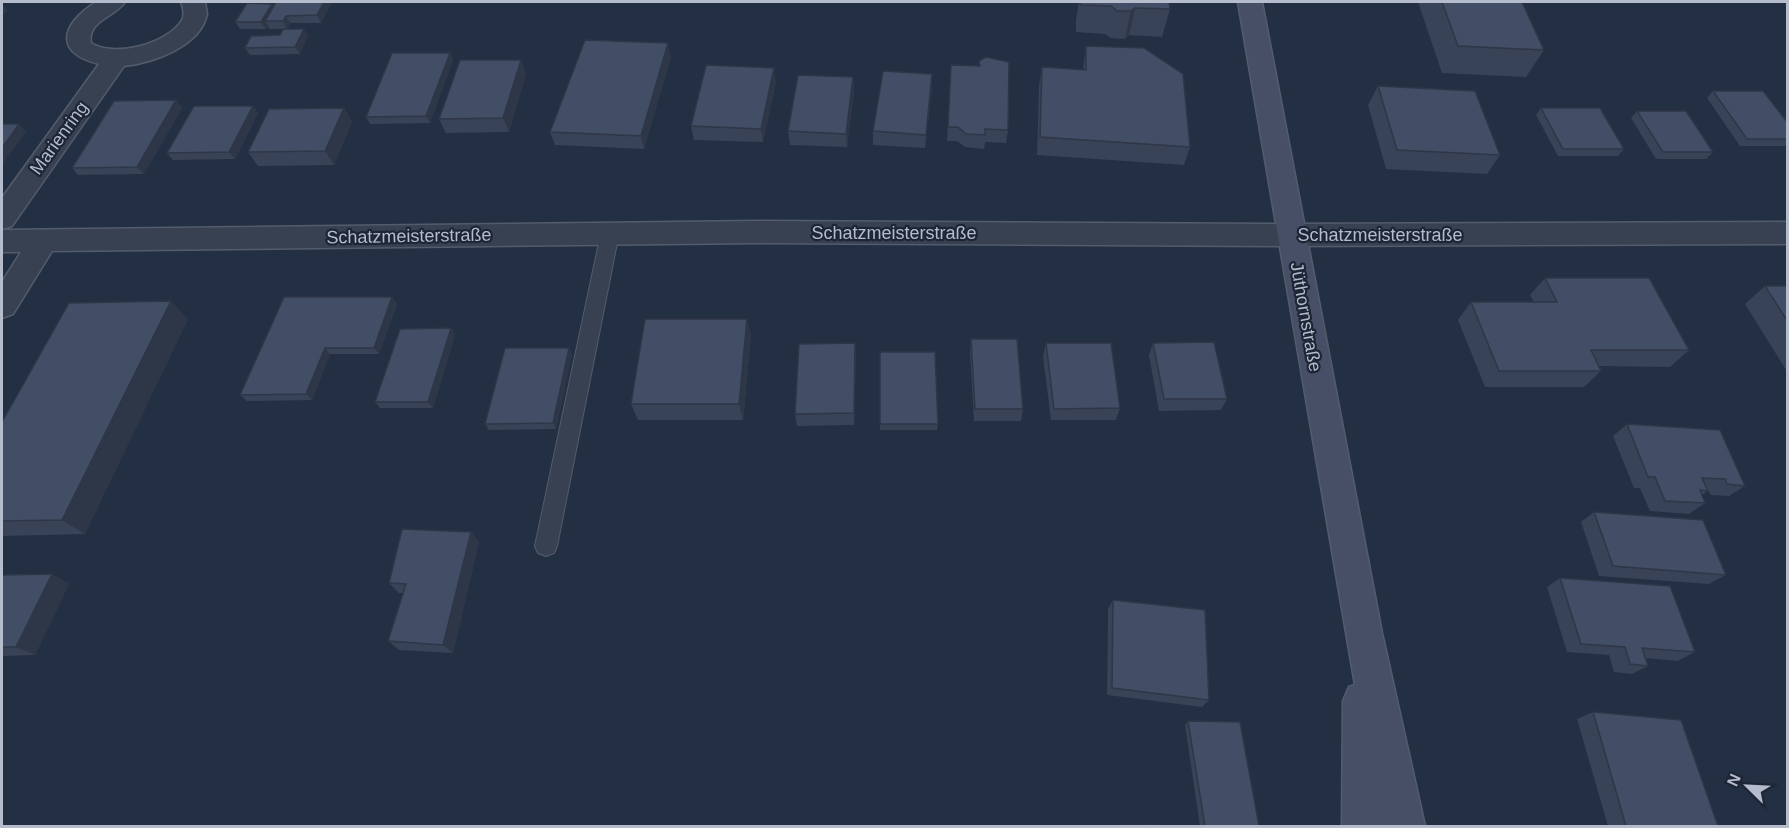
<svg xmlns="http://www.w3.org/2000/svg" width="1789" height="828" viewBox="0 0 1789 828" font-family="Helvetica,sans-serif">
<rect width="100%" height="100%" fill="#232f43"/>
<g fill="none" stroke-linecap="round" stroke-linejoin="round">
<defs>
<path id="lane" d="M610,227L616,229L619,233L557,546L554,553L546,556L538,553L535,546L601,233L604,229Z"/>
<path id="street" d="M96,2H125C115,17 87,21 91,43C114,58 168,44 182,20C185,14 183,7 181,2H205L207,14C201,46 153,63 124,66L12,226L2,229V198L99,64C52,52 62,24 96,2Z
M758,221L1291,224L1788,222V244L1291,246L758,243L52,251L13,314L2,318V282L21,252H2V230Z"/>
<path id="secondary" d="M1238,2H1262L1382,633L1425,826H1342L1343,701L1349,687L1355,685Z"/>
</defs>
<use href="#lane" stroke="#535c6c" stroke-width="2"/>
<use href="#street" stroke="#535c6c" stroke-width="3"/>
<use href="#secondary" stroke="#535c6c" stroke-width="3"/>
<use href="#lane" fill="#384152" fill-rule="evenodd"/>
<use href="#street" fill="#384152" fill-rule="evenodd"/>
<use href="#secondary" fill="#464f66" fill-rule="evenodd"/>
</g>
<path fill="#394357" d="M276,2H332L321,23H290L287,29H269L268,26L266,29H240L235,22L272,4L274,6Z
M1079,2H1169L1170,9L1162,37L1129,35L1125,39L1111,38L1105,34L1076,32V20Z
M1418,2H1522L1544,50L1526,77L1442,73Z
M308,36L300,54L250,55L245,48Z
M1086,46L1190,147L1184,165L1037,155L1039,86L1042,67L1083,70Z
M450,53L453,60L430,123L370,124L366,117Z
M671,57L644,149L555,145L550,132Z
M521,60L526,74L509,132L446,133L439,119Z
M979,61L1008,130L1006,143L985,142L984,149L965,147L957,141H947L951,65L979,66Z
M853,77L854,91L847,147L790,145L788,131Z
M776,82L763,142L694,140L691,126Z
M1378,86L1500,155L1487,174L1386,169L1368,105Z
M932,88L925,148L873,145V131Z
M1713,91L1788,123V146H1740L1707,98Z
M176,100L182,108L144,174L78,175L72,168Z
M253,106L258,113L235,159L173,160L167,153Z
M344,108L352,122L334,165L258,166L248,152Z
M1541,108L1624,149L1618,156H1558L1536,115Z
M1637,111L1713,152L1706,159H1656L1631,118Z
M1545,278L1689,350L1670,367L1599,366L1601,371L1584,387H1485L1458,320L1471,302H1534L1530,295Z
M1765,286H1788V370H1786L1745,304Z
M392,297L397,304L379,354H330L312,400L247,401L240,395Z
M188,319L85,534L2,536V422Z
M747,319L751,336L743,420H638L631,404Z
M451,328L455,335L433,408H380L375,402Z
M971,339L1023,409L1021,421H974L970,352Z
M1046,343L1120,408L1116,420H1051L1043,356Z
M1153,343L1227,399L1221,410L1159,411L1149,355Z
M569,348L572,355L556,429L489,430L485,424Z
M880,352L938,424L937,430H880Z
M856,356L854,425L797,426L795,414Z
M1627,424L1745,486L1729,496L1711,495L1708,490V491L1702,495L1705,503L1689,514L1650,511L1640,488H1634L1613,436Z
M1594,512L1726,575L1709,584L1599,576L1581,522Z
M471,532L479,542L453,653L399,650L388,641L403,593H399L389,583Z
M52,574L69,584L35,655L2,656V575Z
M1560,578L1695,652L1678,661L1646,658L1648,666L1632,674L1614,672L1609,655L1567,652L1547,587Z
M1113,600L1209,700L1202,707L1107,695L1108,609Z
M1593,712L1718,826H1608L1577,719Z
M1188,721L1259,826H1200L1185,725Z"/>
<path fill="#2e3747" d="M324,2H332L321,23L317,15Z
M2,4L8,11L2,15Z
M272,4L277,11L265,21L268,26L266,29L261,22Z
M1135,8L1129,35L1125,39L1131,11Z
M286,16L290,23L287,29L283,21Z
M304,29L308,36L300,54L295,47Z
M668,43L671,57L644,149L641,136Z
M450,53L453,60L430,123L426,116Z
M521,60L526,74L509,132L503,118Z
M774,68L776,82L763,142L761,129Z
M932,74V88L925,148L926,135Z
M853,77L854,91L847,147L846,134Z
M176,100L182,108L144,174L137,167Z
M253,106L258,113L235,159L229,152Z
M344,108L352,122L334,165L325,151Z
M19,124L26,132L2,165V148Z
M392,297L397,304L379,354L374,348Z
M171,301L188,319L85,534L62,520Z
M747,319L751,336L743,420L739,404Z
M451,328L455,335L433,408L428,402Z
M855,343L856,356L854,425V413Z
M325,348L330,354L312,400L306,394Z
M569,348L572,355L556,429L553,423Z
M471,532L479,542L453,653L443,645Z
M52,574L69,584L35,655L16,647Z"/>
<path fill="#424e65" stroke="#2e3747" stroke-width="1.5" d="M276,2H324L317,15L286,16L283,21H265Z
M1081,2H1169L1170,9L1135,8L1131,11H1117L1111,6L1081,5Z
M1442,2H1522L1544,50L1458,46Z
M247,3L272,4L261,22H235Z
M283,29H304L295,47L245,48L251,36L280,35Z
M585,40L668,43L641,136L550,132Z
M1086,46L1144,48L1183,74L1190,147L1040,137L1042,67L1086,70Z
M392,53H450L426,116L366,117Z
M986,57L1009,62L1008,130L985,129V135L966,134L958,127H948L951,65L980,66L979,61Z
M460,60H521L503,118L439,119Z
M706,65L774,68L761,129L691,126Z
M883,71L932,74L926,135L873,131Z
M798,75L853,77L846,134L788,131Z
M1378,86L1475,91L1500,155L1397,150Z
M1713,91H1763L1788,123V139H1747Z
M176,100L137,167L72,168L114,101Z
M194,106H253L229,152L167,153Z
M344,108L325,151L248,152L269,109Z
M1541,108H1600L1624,149H1563Z
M1637,111H1686L1713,152H1663Z
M2,124H19L2,148Z
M1545,278H1649L1689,350H1591L1601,371H1499L1471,302H1557Z
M1765,286H1788V322Z
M284,297H392L374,348H325L306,394L240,395Z
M171,301L62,520L2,521V422L69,303Z
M645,319H747L739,404H631Z
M451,328L428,402H375L400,329Z
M971,339H1017L1023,409H975Z
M1214,342L1227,399H1164L1153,343Z
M855,343L854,413L795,414L799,344Z
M1046,343H1111L1120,408L1054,409Z
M505,348H569L553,423L485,424Z
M880,352H935L938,424H880Z
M1627,424L1720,430L1745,486L1727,484L1725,479L1702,478L1708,491L1700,490L1705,503L1665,501L1655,477H1648Z
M1594,512L1703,520L1726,575L1613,566Z
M402,529L471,532L443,645L388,641L406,584L389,583Z
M52,574L16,647H2V575Z
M1560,578L1670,586L1695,652L1642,648L1648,666L1630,664L1625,647L1581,644Z
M1113,600L1205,610L1209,700L1112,688Z
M1593,712L1681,720L1718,826H1626Z
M1188,721L1240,722L1259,826H1205Z
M1158,825V826H1061Z"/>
<g text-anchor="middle" stroke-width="4.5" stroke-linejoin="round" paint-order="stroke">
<g font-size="18" fill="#b5bccc" stroke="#1d2637">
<text transform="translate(59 138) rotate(-54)" y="6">Marienring</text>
<text x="894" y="239">Schatzmeisterstraße</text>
<text x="1380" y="241">Schatzmeisterstraße</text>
<text transform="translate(409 236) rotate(-1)" y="6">Schatzmeisterstraße</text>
<text transform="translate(1306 317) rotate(80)" y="6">Jüthornstraße</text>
</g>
</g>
<rect width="1789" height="828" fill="none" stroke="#b5bccc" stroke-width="6"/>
<g transform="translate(1747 786) rotate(294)" stroke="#1d2637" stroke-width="4.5" paint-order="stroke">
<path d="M0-4.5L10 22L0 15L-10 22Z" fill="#b5bccc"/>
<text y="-9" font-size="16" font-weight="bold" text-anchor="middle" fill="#b5bccc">N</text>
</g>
</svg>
